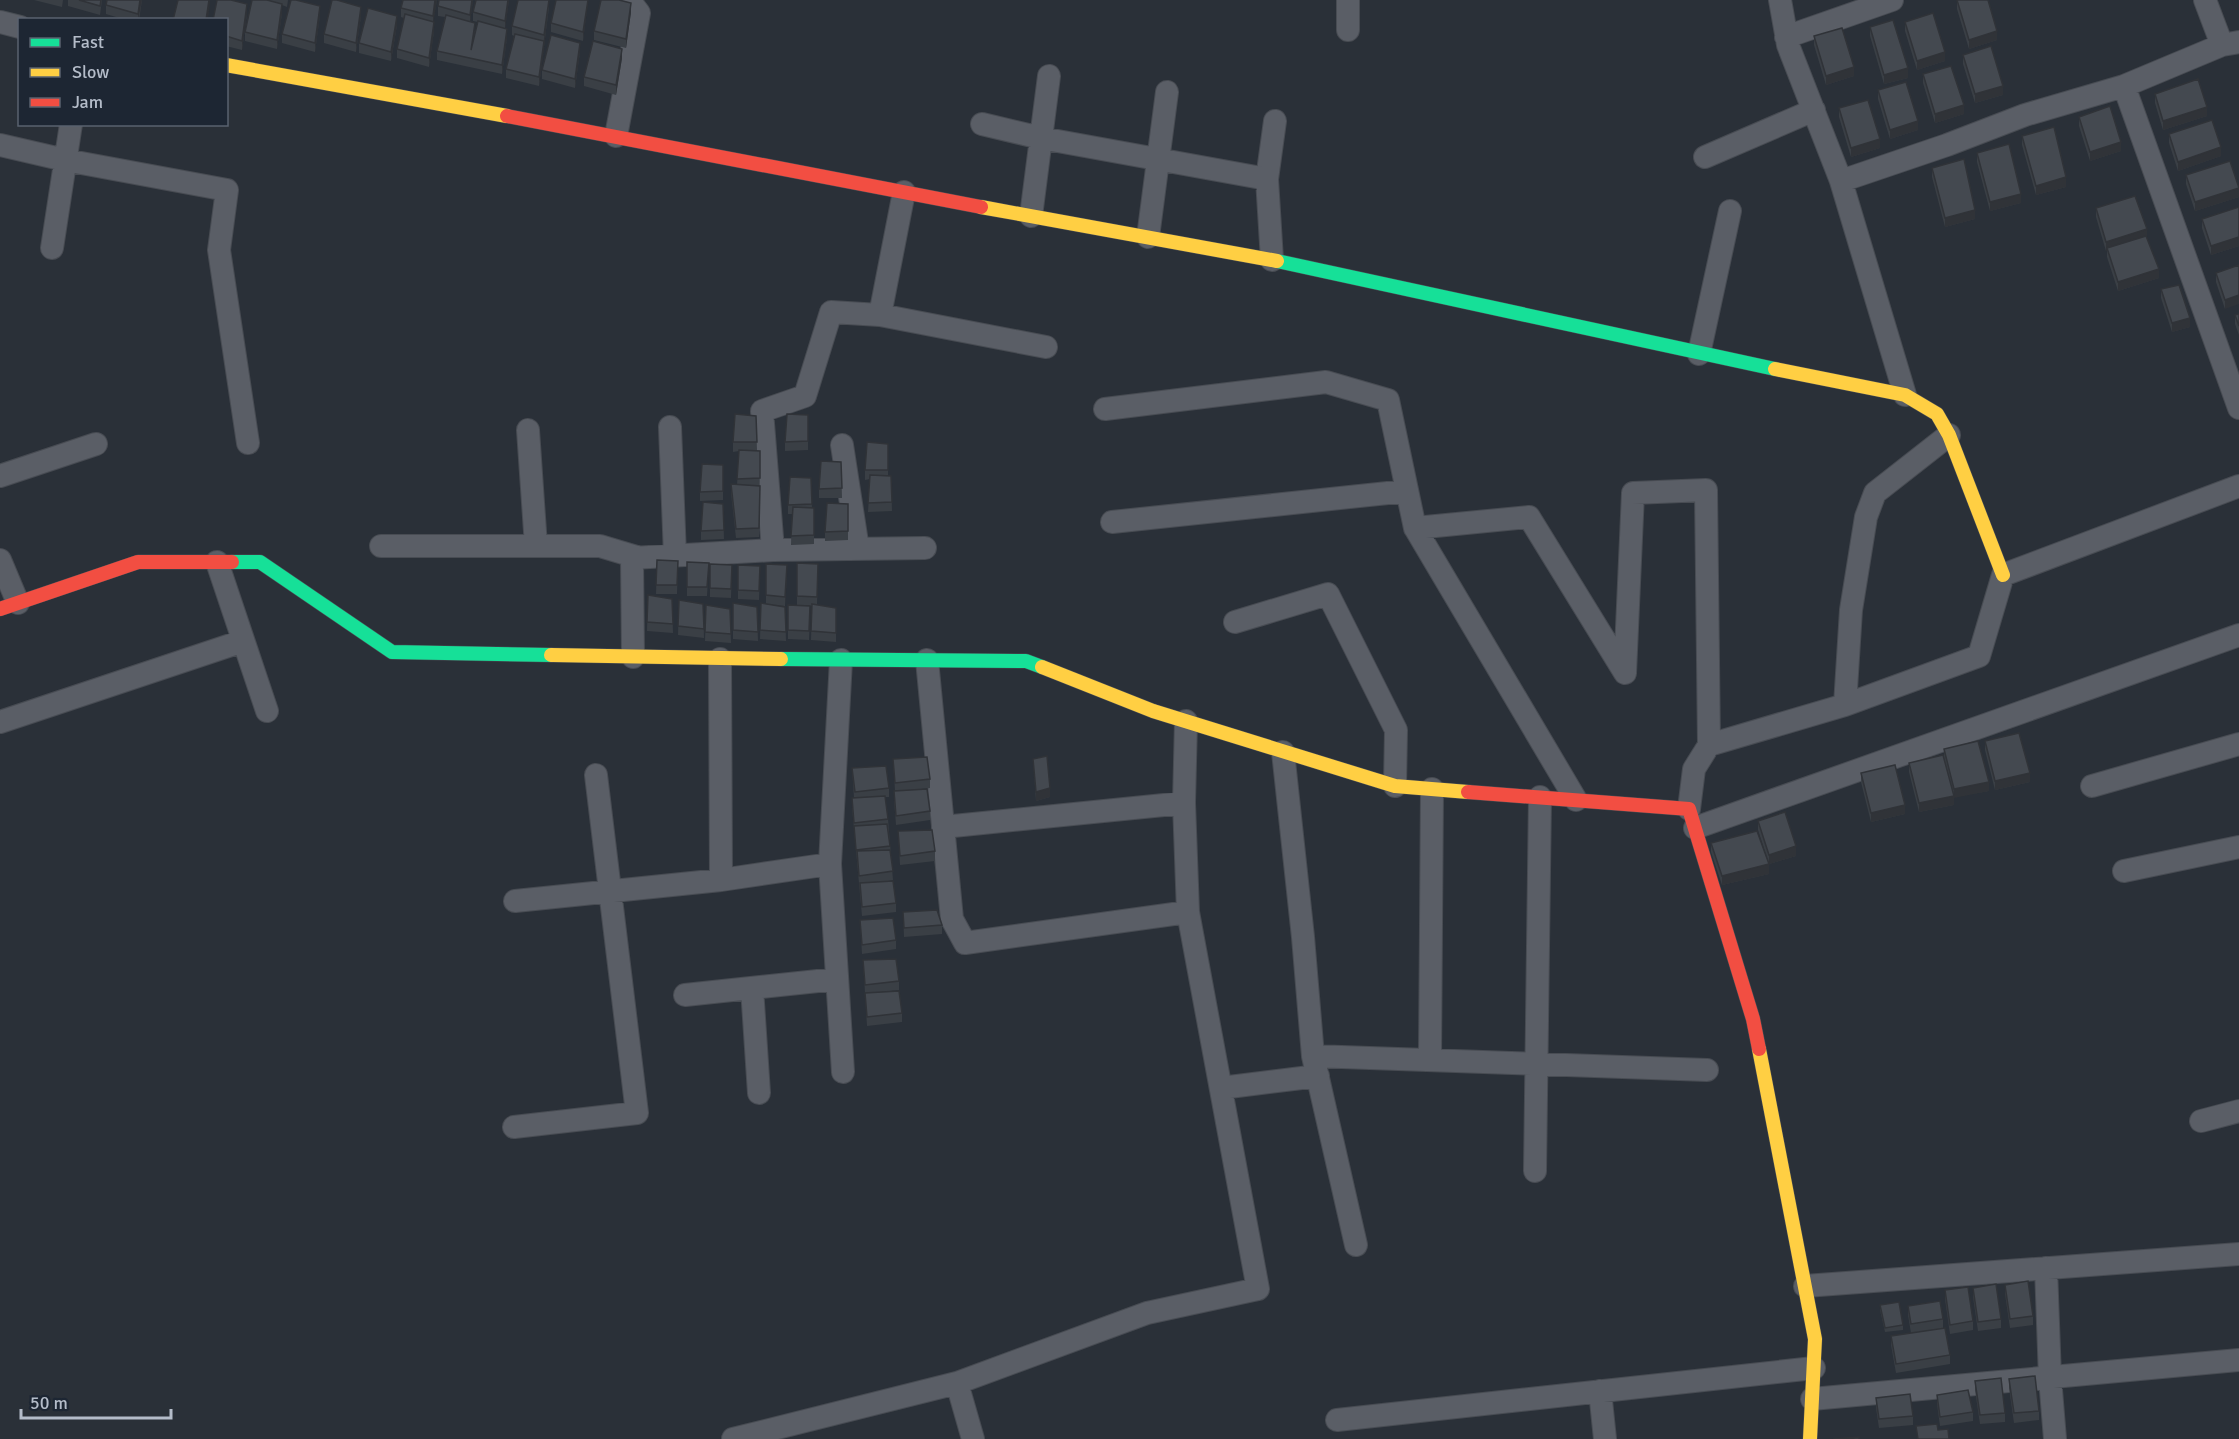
<svg xmlns="http://www.w3.org/2000/svg" width="2239" height="1439" viewBox="0 0 2239 1439" font-family="Signika,sans-serif">
<rect width="100%" height="100%" fill="#2a3038"/>
<g fill="none" stroke-linecap="round" stroke-linejoin="round">
<defs>
<path id="street" d="M1780,0L1788,45L1841,181L1947,145L2025,115L2124,86L2222,45L2239,42
M2205,0L2222,45
M0,22L20,27
M1348,30V0
M1786,37L1892,0
M2124,86L2239,408
M982,124L1041,138L1267,179
M616,136L639,13L629,0
M0,145L65,160L227,190L219,250L248,443
M1705,157L1814,110
M1841,181L1905,395
M1031,216L1049,76
M1148,237L1167,92
M52,248L71,124
M1272,260L1267,179L1275,121
M880,315L1046,347
M1699,354L1730,211
M1105,409L1326,382L1388,400L1415,528L1576,800
M670,427L675,556
M528,430L536,546
M842,445L858,549
M0,476L96,444
M1112,522L1407,491
M1415,528L1529,517L1625,673L1633,493L1706,490L1709,745
M381,546H600L640,558
M773,550L762,411L805,396L831,312L880,315L904,192
M0,560L18,603
M217,562L267,711
M1235,622L1328,594L1396,730L1395,786
M633,657L632,558L773,550L925,548
M720,659L721,880
M841,660L830,864L843,1072
M927,660L952,919L965,943L1188,912
M1845,705L1979,656L2003,575L2239,486
M0,722L243,641
M1283,752L1303,937L1313,1056L1356,1245
M2092,786L2239,744
M1689,809L1694,769L1709,745L1845,705L1851,610L1866,517L1875,493L1949,435
M943,827L1184,803
M1695,828L2239,635
M2124,871L2239,847
M515,901L721,880L830,864
M752,988L759,1093
M685,995L837,979
M1313,1056L1707,1070
M1430,1060L1432,789
M1221,1088L1318,1076
M2201,1121L2239,1111
M514,1127L637,1113L596,775
M1535,1171L1540,797
M2046,1268L2050,1378L2055,1439
M1805,1286L2239,1254
M1600,1391L1605,1439
M1812,1399L2239,1360
M1337,1420L1814,1368
M733,1439L957,1383
M973,1439L957,1383L1147,1313L1258,1289L1188,912L1184,803L1186,721"/>
<path id="fast" d="M1277,261L1775,369
M232,562H260L392,652L551,655
M781,659L1026,661L1042,667"/>
<path id="slow" d="M226,65L507,116
M981,207L1277,261
M1775,369L1905,395L1937,414L1949,435L2003,575
M551,655L781,659
M1042,667L1153,711L1395,786L1468,792
M1759,1049L1815,1339L1810,1439"/>
<path id="jam" d="M507,116L981,207
M0,609L138,562H232
M1468,792L1689,809L1753,1019L1759,1049"/>
</defs>
<use href="#street" stroke="#484c53" stroke-width="24"/>
<use href="#fast" stroke="#484c53" stroke-width="15"/>
<use href="#slow" stroke="#484c53" stroke-width="15"/>
<use href="#jam" stroke="#484c53" stroke-width="15"/>
<use href="#street" stroke="#5a5e66" stroke-width="22"/>
<use href="#fast" stroke="#16e098" stroke-width="14"/>
<use href="#slow" stroke="#ffcf43" stroke-width="14"/>
<use href="#jam" stroke="#f24e42" stroke-width="14"/>
</g>
<path fill="#3a3f45" d="M34,0H63L62,7Z
M68,0H102L100,15L68,6Z
M107,0H142L139,20H126L106,14V5Z
M252,0H288L287,7L282,5V13L277,49L245,41V32Z
M403,0H437L433,21L434,31L429,67L397,58V49L404,18L401,17V8Z
M439,0H473L470,22L475,32L474,39L478,22L473,21V12L476,0H509L505,28L507,38L502,74L437,60V51L445,17L438,16V6Z
M588,0L583,41L551,32V23Z
M1957,0L1997,40L1969,49L1957,9Z
M549,7L539,86L506,78V69L514,36L512,35V26Z
M631,12L626,48L594,40V31Z
M247,14L242,50L226,46V20Z
M320,15L315,52L282,43V34Z
M361,16L356,52L324,43V34Z
M1905,22L1945,61L1917,70L1905,31Z
M397,25L391,61L359,53V43Z
M1870,27L1908,78L1884,84L1870,36Z
M1814,36L1854,76L1826,85L1814,45Z
M580,52L575,88L542,79V70Z
M1963,55L2003,95L1975,103L1963,64Z
M622,58L616,95L584,86V77Z
M1923,74L1964,114L1935,123L1923,83Z
M1878,90L1918,130L1890,139L1878,99Z
M2155,94L2207,116L2163,130L2155,103Z
M1839,108L1880,148L1851,157L1839,117Z
M2079,117L2121,151L2090,161L2079,126Z
M2169,134L2221,156L2178,171L2169,143Z
M2022,136L2066,187L2036,195L2022,145Z
M1977,153L2021,203L1990,211L1977,162Z
M1932,168L1975,219L1945,227L1932,177Z
M2186,175L2239,197L2195,211L2186,184Z
M2239,207V246L2211,255L2202,228V219Z
M2096,208L2147,238L2159,278L2118,291L2107,257V251H2106L2096,217Z
M2239,265L2225,309L2216,282V273Z
M2161,289L2190,327L2172,332L2161,298Z
M2239,314V335L2235,324V315Z
M808,415V450L785,451V442Z
M756,416L757,451H760L759,537L736,538L731,493V484L737,485L739,451L733,452V442Z
M888,444V476H891L892,511L868,512L870,479L865,480V470Z
M841,462L842,498H819V489Z
M723,465V500L700,501V492Z
M811,478L812,508H814V544L791,545L792,514H788V505Z
M723,504L724,539L701,540V531Z
M848,504V540L825,541V532Z
M657,560L678,561L677,594H656Z
M687,562L709,563L707,596H687Z
M797,563L818,564L817,605L836,608V642L811,640L812,606L797,605Z
M710,564L732,565L731,598L710,597Z
M766,564L787,574L785,606L769,605L785,607L786,641L760,639L761,603L766,604Z
M738,565L760,566L759,600L738,599Z
M648,595L672,599L673,633L647,631Z
M679,600L703,604L704,638L678,635Z
M733,603L757,607L758,641L733,639Z
M706,605L730,609L731,643L705,641Z
M788,605L810,615L809,640L788,639Z
M1985,741L2030,782L1995,790L1985,750Z
M1944,749L1989,791L1954,797V805L1919,812L1909,772V763L1944,756Z
M893,759L930,779V788L912,790L930,811V820L896,825L894,800V791H895Z
M1033,759L1050,797L1036,801Z
M852,768L889,788V797H885L888,819L893,880L884,882L896,903V912L862,916L852,807V798H854Z
M1861,773L1905,814L1871,822L1861,782Z
M1758,821L1796,856L1769,864L1758,830Z
M898,831L935,851V861L900,865Z
M1711,843L1769,874L1722,885L1711,852Z
M903,912L942,925V934L904,937Z
M860,920L896,940V949L862,954Z
M863,960L899,981V990L881,992L902,1013V1022L867,1026Z
M2005,1285L2033,1316V1325L2010,1328L2005,1294Z
M1973,1288L2001,1319V1328L1978,1331L1973,1297Z
M1945,1290L1973,1321V1330L1950,1334L1945,1299Z
M1880,1305L1903,1325V1330L1885,1332L1880,1310Z
M1908,1306L1943,1319V1328L1950,1355V1364L1896,1373L1891,1345V1336L1911,1333L1908,1315Z
M2009,1379L2039,1411V1420L2014,1423L2009,1388Z
M1975,1381L2005,1413V1422L1980,1424L1975,1390Z
M1937,1395L1973,1412V1421L1940,1426L1937,1404Z
M1876,1398L1913,1416V1425L1879,1428L1876,1408Z"/>
<path fill="#303338" d="M140,0H142L138,20V14Z
M209,0H210V3L208,20H206Z
M435,0H437L433,25V16Z
M472,0H473L470,24V15Z
M508,0H509L505,30V21Z
M549,0L544,50L539,86V77Z
M588,0V4L583,41V32Z
M631,3V12L626,48V39Z
M247,4V14L242,50V41Z
M282,4V13L277,49V40Z
M320,6V15L315,52V43Z
M361,7V16L356,52V43Z
M397,16V25L391,61V52Z
M434,22V31L429,67V58Z
M507,29V38L502,74V65Z
M1997,31V40L1969,49V40Z
M580,43V52L575,88V79Z
M622,49V58L616,95V85Z
M1945,52V61L1917,70V61Z
M1854,67V76L1826,85V76Z
M1908,68V78L1884,84V75Z
M2003,86V95L1975,103V94Z
M1964,105V114L1935,123V114Z
M2207,107V116L2163,130V121Z
M1918,121V130L1890,139V130Z
M1880,139V148L1851,157V148Z
M2121,142V151L2090,161V152Z
M2221,147V156L2178,171V162Z
M2066,177V187L2036,195V186Z
M2239,188V197L2195,211V202Z
M2021,194V203L1990,211V202Z
M1975,210V219L1945,227V218Z
M2147,229V238L2107,248V251H2106V242Z
M2239,237V246L2211,255V246Z
M2159,269V278L2118,291V282Z
M2239,295V304L2225,309V300Z
M2190,318V327L2172,332V323Z
M787,565V574L785,606V597Z
M2030,773V782L1995,790V781Z
M1989,782V791L1954,798V789Z
M1050,788V797L1036,801V792Z
M1954,796V805L1919,812V803Z
M1905,805V814L1871,822V813Z
M1796,846V856L1769,864V855Z
M1769,864V874L1722,885V876Z"/>
<path fill="#444950" stroke="#303338" stroke-width="1.5" d="M79,0H101L100,6Z
M107,0H140L138,14L106,5Z
M178,0H209L206,20H173Z
M217,0H231L247,4L242,41L226,36V20H213Z
M252,0H267L282,4L277,40L245,32Z
M291,0H296L320,6L315,43L282,34Z
M332,0H337L361,7L356,43L324,34Z
M403,0H435L433,16L401,8Z
M439,0H472L470,15L438,6Z
M476,0H508L505,21L473,12Z
M518,0H549L544,35L512,26Z
M556,0H588L583,32L551,23Z
M601,0H619L631,3L626,39L594,31Z
M1957,0H1988L1997,31L1969,40Z
M368,8L397,16L391,52L359,43Z
M1933,13L1945,52L1917,61L1905,22Z
M405,14L434,22L429,58L397,49Z
M446,15L475,23L471,50L478,21L507,29L502,65L437,51Z
M1893,20L1908,68L1884,75L1870,27Z
M1842,28L1854,67L1826,76L1814,36Z
M515,34L544,41L539,77L506,69Z
M551,35L580,43L575,79L542,70Z
M593,41L622,49L616,85L584,77Z
M1991,46L2003,86L1975,94L1963,55Z
M1951,66L1964,105L1935,114L1923,74Z
M2198,79L2207,107L2163,121L2155,94Z
M1906,82L1918,121L1890,130L1878,90Z
M1868,100L1880,139L1851,148L1839,108Z
M2110,106L2121,142L2090,152L2079,117Z
M2212,120L2221,147L2178,162L2169,134Z
M2054,127L2066,177L2036,186L2022,136Z
M2009,144L2021,194L1990,202L1977,153Z
M1964,159L1975,210L1945,218L1932,168Z
M2230,161L2239,188L2195,202L2186,175Z
M2135,196L2147,229L2106,242L2096,208Z
M2239,207V237L2211,246L2202,219Z
M2146,236L2159,269L2118,282L2107,248Z
M2239,265V295L2225,300L2216,273Z
M2179,285L2190,318L2172,323L2161,289Z
M2239,314V326L2235,315Z
M735,414L756,416L757,442H733Z
M787,414L808,415V441L785,442Z
M867,442L888,444V470H865Z
M739,450L760,451V478L737,479Z
M821,461L841,462L842,488L819,489Z
M702,464L723,465V491L700,492Z
M870,475L891,476L892,502L868,503Z
M790,477L811,478L812,504L788,505Z
M731,484L760,486L759,528L736,529Z
M703,502L723,504L724,530L701,531Z
M827,503L848,504V531L825,532Z
M793,507L814,508V535L791,536Z
M657,560L678,561L677,585H656Z
M687,562L709,563L707,587H687Z
M797,563L818,564L817,597L797,596Z
M710,564L732,565L731,589L710,588Z
M766,564L787,565L785,597L766,595Z
M738,565L760,566L759,591L738,590Z
M648,595L672,599L673,624L647,622Z
M679,600L703,604L704,629L678,626Z
M733,603L757,607L758,632L733,630Z
M761,603L785,607L786,632L760,630Z
M812,604L836,608V633L811,631Z
M706,605L730,609L731,634L705,632Z
M788,605L810,606L809,631L788,630Z
M2019,733L2030,773L1995,781L1985,741Z
M1978,741L1989,782L1954,789L1944,749Z
M1943,755L1954,796L1919,803L1909,763Z
M1047,756L1050,788L1036,792L1033,759Z
M927,757L930,779L895,783L893,759Z
M1895,765L1905,805L1871,813L1861,773Z
M886,766L889,788L855,792L852,768Z
M927,789L930,811L896,816L894,791Z
M885,796L888,819L854,823L852,798Z
M1785,812L1796,846L1769,855L1758,821Z
M887,824L890,846L856,850L854,826Z
M932,830L935,851L900,856L898,831Z
M1757,831L1769,864L1722,876L1711,843Z
M890,850L893,871L859,876L857,851Z
M893,881L896,903L862,907L860,883Z
M937,910L942,925L904,928L903,912Z
M893,918L896,940L862,945L860,920Z
M896,959L899,981L865,985L863,960Z
M899,991L902,1013L867,1017L865,993Z
M2028,1281L2033,1316L2010,1319L2005,1285Z
M1996,1284L2001,1319L1978,1322L1973,1288Z
M1968,1287L1973,1321L1950,1325L1945,1290Z
M1940,1301L1943,1319L1911,1324L1908,1306Z
M1899,1302L1903,1325L1885,1328L1880,1305Z
M1945,1328L1950,1355L1896,1364L1891,1336Z
M2035,1376L2039,1411L2014,1413L2009,1379Z
M2001,1378L2005,1413L1980,1415L1975,1381Z
M1968,1390L1973,1412L1940,1417L1937,1395Z
M1910,1394L1913,1416L1879,1419L1876,1398Z
M1937,1424L1938,1430L1948,1429L1949,1439H1918L1916,1426Z
M1859,1437V1439H1833Z"/>
<rect x="18" y="18" width="210" height="108" fill="#1d2633" stroke="#59626f" stroke-width="1.5"/>
<rect x="30" y="38" width="30" height="9" fill="#16e098" stroke="#59626f" stroke-width="1.5"/>
<text x="72" y="48" font-size="18" fill="#b4bcc9">Fast</text>
<rect x="30" y="68" width="30" height="9" fill="#ffcf43" stroke="#59626f" stroke-width="1.5"/>
<text x="72" y="78" font-size="18" fill="#b4bcc9">Slow</text>
<rect x="30" y="98" width="30" height="9" fill="#f24e42" stroke="#59626f" stroke-width="1.5"/>
<text x="72" y="108" font-size="18" fill="#b4bcc9">Jam</text>
<path d="M21 1409v9h150v-9" fill="none" stroke="#b4bcc9" stroke-width="3"/>
<text x="30" y="1409" font-size="18" fill="#b4bcc9" stroke="#1d2633" stroke-width="4.5" paint-order="stroke">50 m</text>
</svg>
